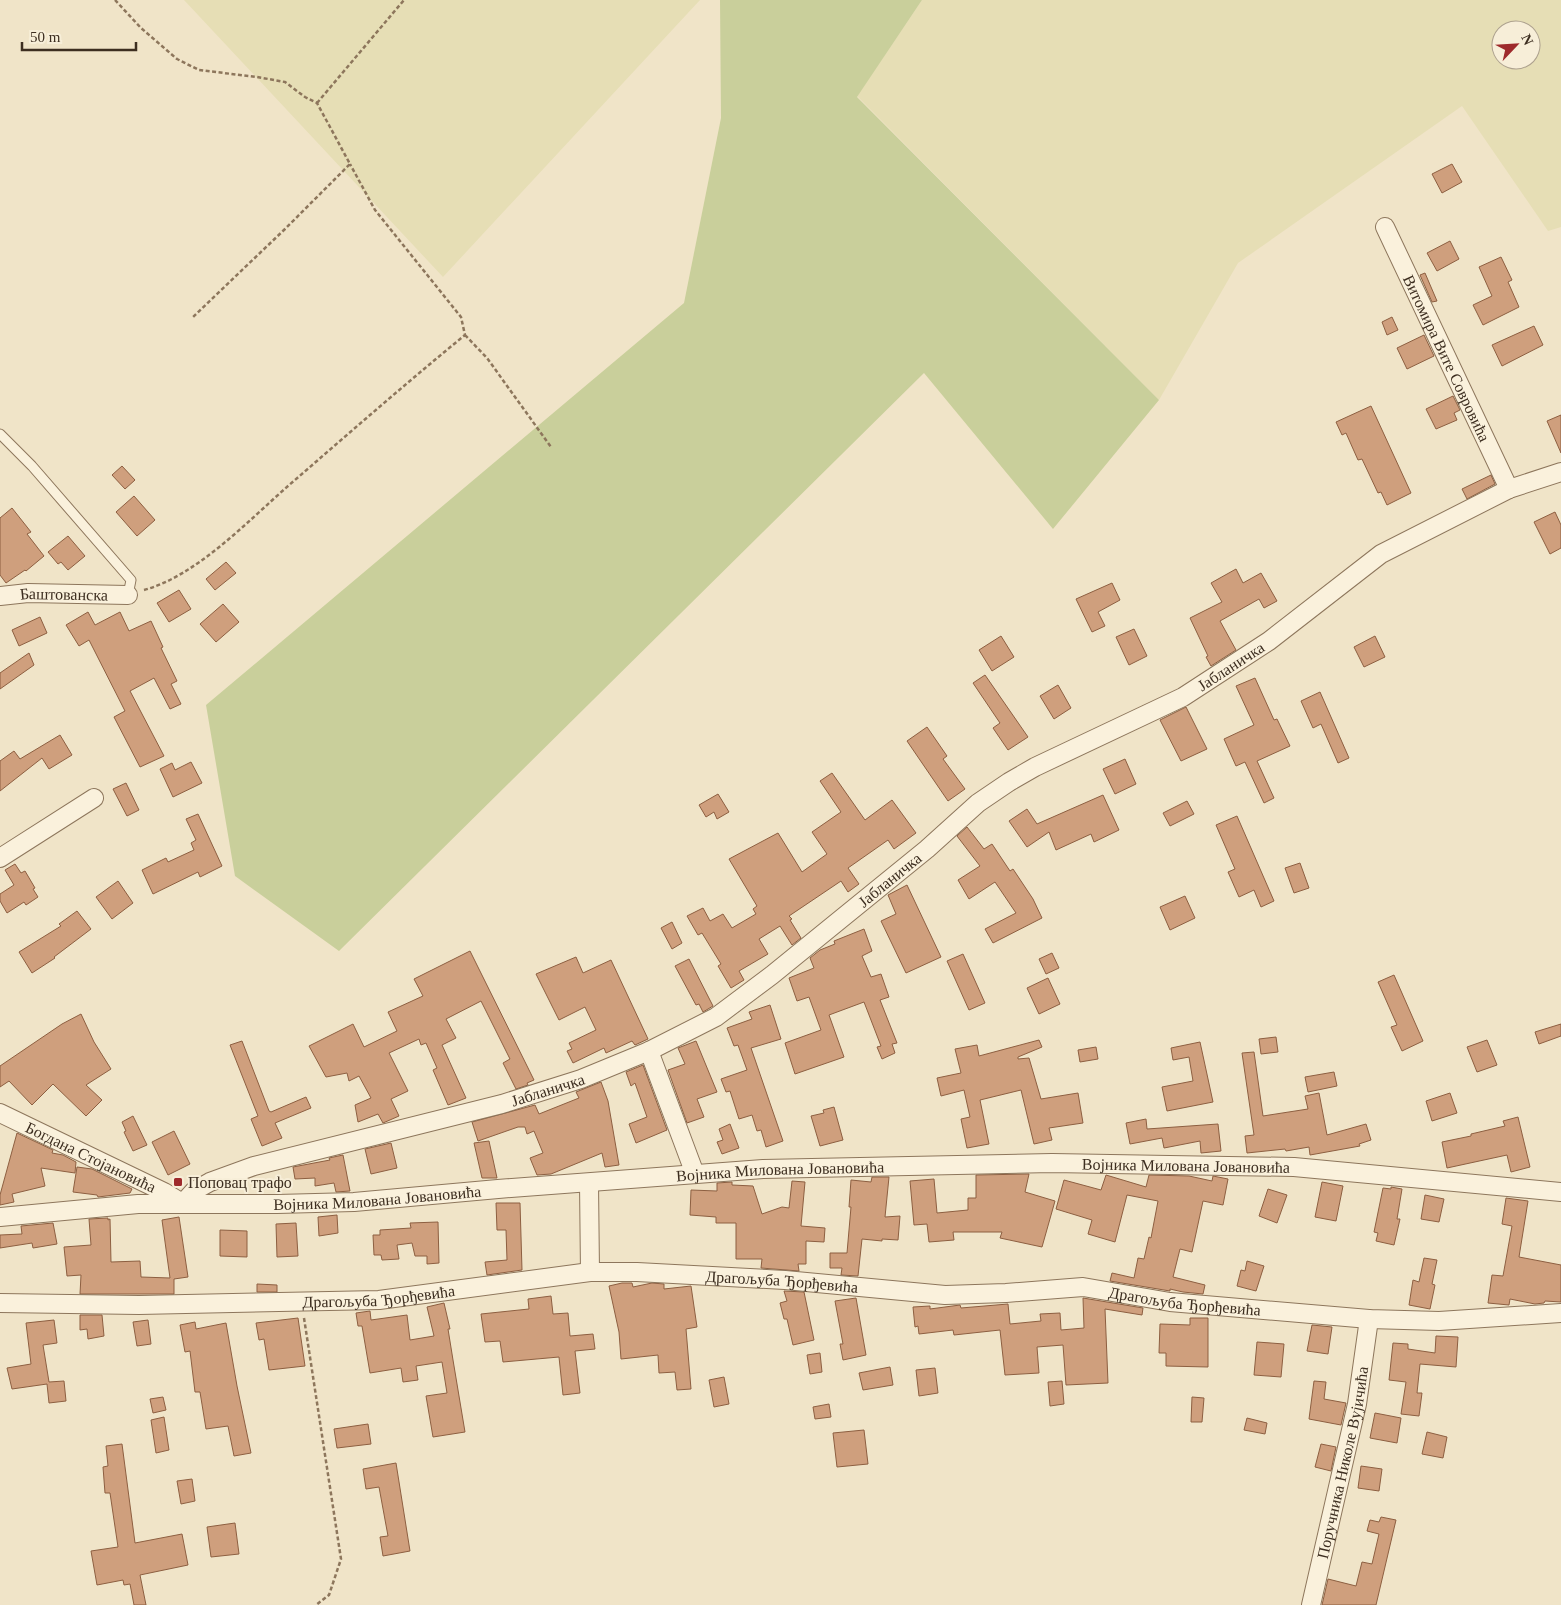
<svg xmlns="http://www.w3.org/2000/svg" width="1561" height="1605" viewBox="0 0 1561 1605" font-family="Georgia,serif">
<rect width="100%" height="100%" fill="#f0e4c8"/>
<path fill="#e6deb5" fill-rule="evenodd" d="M184,0H700L443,277Z
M922,0H1561V227L1548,231L1462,106L1238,263L1159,400L857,96ZM1501,30H1531V60H1501Z"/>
<path fill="#c9cf9b" d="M720,0H922L857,97L1159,400L1053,529L924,373L339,951L235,876L206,705L684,303L721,118Z"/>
<path fill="#cf9f7d" stroke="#8d5f41" d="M1452,164L1462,182L1442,193L1432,174Z
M1450,241L1459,259L1437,271L1427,253Z
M1501,257L1512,280L1508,282L1519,307L1483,325L1473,305L1492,296L1479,267Z
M1425,273L1437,301L1432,302L1420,275Z
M1392,317L1398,330L1387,335L1382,322Z
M1534,326L1543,345L1502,366L1492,345Z
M1424,335L1434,356L1407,369L1397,348Z
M1453,396L1460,410L1454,413L1457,420L1436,429L1426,409Z
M1371,406L1411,493L1387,505L1381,492L1378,493L1362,459L1358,460L1346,433L1342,435L1336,422Z
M1561,415V453L1547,421Z
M122,466L135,480L125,489L112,475Z
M1491,475L1495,484L1467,499L1462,489Z
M134,496L155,520L137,536L116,512Z
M12,508L31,532L27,534L44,556L26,571L25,570L6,583L0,575V518Z
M1555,512L1561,525V548L1550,554L1534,522Z
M68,536L85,556L68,570L61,562L58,564L48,552Z
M226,562L236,573L215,590L206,579Z
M1236,569L1243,583L1261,573L1277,601L1264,608L1259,599L1220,621L1236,650L1211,666L1206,657L1208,656L1190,618L1222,602L1211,583Z
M1112,583L1120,600L1098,612L1105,626L1092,632L1076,599Z
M179,590L191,609L169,622L157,603Z
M223,604L239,622L216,642L200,624Z
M88,612L95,625L120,612L129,631L151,621L163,647L161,648L177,681L171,684L181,704L170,709L154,678L130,691L164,756L140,767L114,717L125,711L89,640L79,646L66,625Z
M40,617L47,633L19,646L12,630Z
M1134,629L1147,656L1129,665L1116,637Z
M1001,636L1014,657L992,671L979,650Z
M1375,636L1385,657L1364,667L1354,647Z
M29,653L34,665L0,689V673Z
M985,675L1028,737L1008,750L993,728L1000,723L973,683Z
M1255,678L1274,720L1277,719L1290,746L1257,761L1274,798L1264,803L1245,762L1236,766L1224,739L1254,725L1236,686Z
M1058,685L1071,708L1054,719L1040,696Z
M1320,692L1349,758L1338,763L1321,724L1313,728L1301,701Z
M1186,707L1207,749L1181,761L1160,720Z
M927,727L947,756L943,759L965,789L948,801L907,741Z
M60,735L72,755L49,769L42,758L0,791V761L14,751L20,759Z
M1125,759L1136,784L1115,794L1103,769Z
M191,762L202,783L173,797L160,769L172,763L175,770Z
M832,773L865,820L892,800L916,833L894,849L888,840L848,868L859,884L848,892L841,881L789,916L792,919L790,920L801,938L792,945L780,926L759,939L768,954L739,971L744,980L731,988L718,966L721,964L702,933L698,935L687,916L703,908L710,921L723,914L732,928L756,914L753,909L757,906L729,859L778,833L802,872L827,854L812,832L841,812L820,781Z
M126,783L139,810L127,816L113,789Z
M718,794L729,812L717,819L714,812L706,817L699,805Z
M1103,795L1119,830L1094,842L1091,834L1056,850L1049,832L1027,847L1009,821L1027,809L1037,824Z
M1187,801L1194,814L1170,826L1163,813Z
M198,814L222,866L200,877L198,872L153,894L142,870L166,858L168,862L194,850L191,843L196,840L186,819Z
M1237,816L1274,901L1261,907L1254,890L1239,897L1228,872L1235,869L1216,825Z
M967,827L984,849L992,844L1010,871L1013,869L1033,899L1042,918L993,943L985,929L1016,913L995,882L969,899L958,880L980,866L957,836Z
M1300,863L1309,888L1294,893L1285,868Z
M15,864L21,873L25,871L35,888L33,889L38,897L26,905L24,902L7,913L0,901V894L14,885L5,870Z
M118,881L133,903L112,919L96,897Z
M907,885L941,957L906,973L881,921L896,914L888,895Z
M1185,896L1195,918L1170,930L1160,907Z
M77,911L91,929L54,957L55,958L32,973L19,952L61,926L59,924Z
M672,922L682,943L672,949L661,928Z
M864,929L872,951L862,956L871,977L881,974L889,997L880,1000L897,1043L892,1044L895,1053L882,1059L877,1047L881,1046L864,1002L829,1015L844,1057L795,1074L785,1043L821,1030L809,997L797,1001L789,978L814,968L810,958L820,950L835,944L834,941Z
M470,951L534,1080L527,1083L528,1085L516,1089L503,1063L510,1059L481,1001L446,1019L456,1038L442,1045L466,1098L448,1105L433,1070L437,1068L426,1043L421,1045L419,1039L389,1053L408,1091L391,1099L399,1116L383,1123L378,1114L358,1122L355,1105L371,1098L359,1076L349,1081L347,1073L326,1077L309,1046L353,1024L364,1047L397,1031L388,1012L423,996L414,979Z
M1052,953L1059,968L1046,974L1039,959Z
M963,954L985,1003L969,1010L947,961Z
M576,957L583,973L611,960L648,1039L635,1045L632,1041L606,1053L604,1048L573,1063L567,1051L572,1049L569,1043L596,1030L585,1007L559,1020L536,974Z
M689,959L713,1006L703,1012L699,1004L696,1005L675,966Z
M1394,975L1423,1041L1402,1051L1391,1027L1397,1025L1378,982Z
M1048,978L1060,1004L1039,1014L1027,988Z
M770,1005L781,1039L751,1048L783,1141L766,1147L761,1130L757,1131L752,1115L739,1119L730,1091L726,1092L721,1079L747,1070L738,1045L734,1046L727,1028L752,1019L749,1012Z
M81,1014L94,1042L111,1069L86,1085L102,1100L86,1116L53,1084L32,1105L9,1081L0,1087V1066L62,1024Z
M1561,1024V1036L1539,1044L1535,1032Z
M1276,1037L1278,1052L1261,1054L1259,1039Z
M1039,1040L1042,1047L1018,1057V1059L1029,1058L1041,1099L1078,1093L1083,1123L1049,1128L1052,1140L1034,1144L1021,1090L980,1100L989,1144L967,1148L961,1119L970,1117L964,1090L941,1096L937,1078L961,1073L955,1049L977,1045L979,1056Z
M1487,1040L1497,1065L1477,1072L1467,1047Z
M242,1041L269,1111L271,1112L306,1097L311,1108L275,1123L282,1138L262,1146L251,1119L258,1116L230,1045Z
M696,1041L717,1092L697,1099L704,1117L687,1123L668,1070L685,1064L678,1048Z
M1200,1042L1213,1102L1167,1111L1162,1087L1193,1081L1189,1057L1173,1060L1171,1048Z
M1096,1047L1098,1059L1080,1062L1078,1050Z
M1254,1052L1263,1116L1308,1109L1305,1096L1319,1093L1327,1135L1366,1124L1371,1140L1359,1144L1360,1146L1310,1155L1309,1147L1286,1151L1285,1149L1247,1153L1245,1136L1254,1135L1242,1053Z
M643,1065L667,1130L636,1143L629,1124L647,1117L635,1083L631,1086L626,1072Z
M1334,1072L1337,1086L1308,1092L1305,1077Z
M601,1082L608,1101L619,1165L605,1167L602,1153L551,1174L537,1175L530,1158L543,1153L534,1131L527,1134L525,1127H518L478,1141L472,1122L535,1105L539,1114L579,1098L576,1092Z
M1450,1093L1457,1113L1432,1121L1426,1101Z
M834,1107L843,1140L820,1146L811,1116L824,1113L823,1110Z
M133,1116L147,1145L133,1151L124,1132L126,1131L122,1122Z
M1518,1117L1530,1167L1511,1172L1507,1155L1447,1168L1442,1142L1471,1136V1134L1505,1126L1503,1121Z
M1146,1119L1147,1129L1218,1124L1221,1151L1201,1153L1200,1141L1164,1148L1162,1138L1130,1144L1126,1123Z
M730,1124L739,1148L722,1154L717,1142L723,1140L719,1129Z
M174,1131L190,1164L168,1175L152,1142Z
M17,1133L53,1150L52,1153L63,1155L76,1162L75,1173L41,1168L45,1186L12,1194L14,1202L0,1205V1195Z
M489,1141L497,1178H482L474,1143Z
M391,1143L397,1168L371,1174L365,1149Z
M343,1155L350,1191L336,1192L334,1183L315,1186V1178L295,1179L293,1167L330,1160L329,1158Z
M77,1167L92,1169L132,1189L130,1193L98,1197L97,1195L73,1192Z
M1029,1174L1025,1192L1055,1201L1042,1247L1000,1238L1002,1232H953L954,1240L929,1242L927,1224L914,1225L910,1181L934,1179L937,1213L968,1210V1198H976V1175Z
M1106,1175L1146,1187L1149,1175L1189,1176L1212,1181L1213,1176L1228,1179L1223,1205L1203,1201L1192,1252L1180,1249L1173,1277L1205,1285L1203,1294L1183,1292L1170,1289V1291L1110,1281L1112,1273L1134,1278L1138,1258L1144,1259L1149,1237L1151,1238L1158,1201L1127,1195L1115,1242L1088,1234L1092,1220L1056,1209L1064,1180L1101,1190Z
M872,1177H889L885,1217L900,1216L898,1240L882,1239V1241L862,1239L858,1276L841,1275L842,1268H830V1253H847L851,1207H849L851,1180L871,1182Z
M792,1181L805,1182L801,1226L825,1228L824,1242L806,1241V1264H798L799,1271L761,1268L762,1259H736V1223H716V1217L690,1215L691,1190L717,1191V1183L732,1182V1185L753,1186L762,1214L782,1207L789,1208Z
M1322,1182L1343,1186L1336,1221L1315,1217Z
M1391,1187L1402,1189L1397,1219H1400L1394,1245L1376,1241L1378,1233L1374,1232L1383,1188L1391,1189Z
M1268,1189L1287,1195L1277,1223L1259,1216Z
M1425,1195L1444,1199L1439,1222L1421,1219Z
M1506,1198L1528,1201L1519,1257L1561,1265V1302L1545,1301L1544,1303L1535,1304L1510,1299L1509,1305L1488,1303L1492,1275L1503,1276L1512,1226L1502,1224Z
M496,1203H520L522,1270L487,1275L485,1262L507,1260L506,1230H497Z
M337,1215L338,1233L319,1236L318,1217Z
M179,1217L188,1277L174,1279V1294H80L81,1275L67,1276L64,1247L91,1245L89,1219L108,1218V1220L110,1219L111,1262L140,1261L141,1277L170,1278L162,1220Z
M438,1222L439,1263L427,1264V1256H415L412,1243L397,1245L399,1259L382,1260L381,1255H374L373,1235H380V1230L411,1228L410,1223Z
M53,1223L57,1244L33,1248L32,1243L0,1248V1235L22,1234L21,1226Z
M296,1223L298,1256L277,1257L276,1224Z
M220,1230L247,1231V1257L220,1256Z
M1424,1258L1437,1260L1432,1284L1435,1285L1430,1309L1409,1305L1413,1280L1419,1282Z
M1247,1261L1264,1266L1256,1291L1237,1286L1241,1270L1245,1271Z
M622,1283H632L633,1287L652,1283L664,1284V1289L691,1286L697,1327L686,1329L691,1389L677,1390L675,1372L659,1373L658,1355L621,1359L619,1332L609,1286Z
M257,1284L277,1285V1292H257Z
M784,1291L804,1292L814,1340L793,1345L787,1319H784L780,1303L787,1301Z
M551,1296L553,1314L568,1313L570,1336L593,1334L595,1349L575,1351L580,1393L563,1395L559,1357L503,1362L500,1341L485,1342L481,1314L529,1309L528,1299Z
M856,1298L866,1355L843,1360L840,1344H843L835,1301Z
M1083,1298L1143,1308L1142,1315L1105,1309L1108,1383L1066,1385L1063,1345L1037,1347L1039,1373L1005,1375L1000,1330L954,1335L953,1330L919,1334L918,1326L915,1327L913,1307L930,1306V1309L960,1305L961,1308L1008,1304L1010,1324L1041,1321L1040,1314L1060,1313L1061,1330L1084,1328Z
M444,1303L450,1329H448L453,1360L465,1432L433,1437L426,1396L447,1393L442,1362L416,1366L418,1380L403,1382L401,1368L370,1373L362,1326H358L356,1313L370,1311L371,1320L407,1315L410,1340L434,1336L427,1307Z
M80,1315H102L104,1336L88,1339L87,1329L80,1330Z
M298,1318L305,1366L269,1370L264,1339L259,1340L256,1323Z
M1190,1318H1208V1367L1166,1366V1353H1159L1160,1324L1190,1325Z
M54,1320L57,1343L43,1345L49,1382L64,1381L66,1401L49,1403L47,1384L12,1389L7,1368L31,1364L26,1323Z
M148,1320L151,1344L137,1346L133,1322Z
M195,1322L196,1329L226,1323L237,1386L251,1453L234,1456L228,1426L206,1429L200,1392H195L190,1351L185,1352L180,1325Z
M1312,1325L1332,1327L1328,1354L1307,1351Z
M1436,1336L1458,1337L1456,1367L1420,1364L1417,1393H1422L1419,1416L1401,1414L1406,1382L1389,1380L1393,1343L1408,1344V1349L1435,1353Z
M1257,1342L1284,1344L1281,1377L1254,1375Z
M820,1353L822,1372L810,1374L807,1355Z
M890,1367L893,1385L863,1390L859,1373Z
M935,1368L938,1393L919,1396L916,1370Z
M724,1377L729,1404L714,1407L709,1380Z
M1062,1381L1064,1404L1050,1406L1048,1382Z
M1314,1381L1326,1382L1324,1399L1346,1403L1341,1425L1309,1419Z
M163,1397L166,1410L153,1413L150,1399Z
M1192,1397L1204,1398L1202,1422H1191Z
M829,1404L831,1417L815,1419L813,1407Z
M1375,1413L1401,1418L1397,1443L1370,1438Z
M164,1417L169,1450L156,1453L151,1420Z
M1247,1418L1267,1423L1265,1434L1244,1430Z
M368,1424L371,1444L337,1448L334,1429Z
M864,1430L868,1464L837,1467L833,1433Z
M1427,1432L1447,1437L1443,1458L1422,1454Z
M122,1444L135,1543L182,1534L188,1565L140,1575L146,1605H134L130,1584L124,1585L123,1580L97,1585L91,1551L118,1547L110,1493H105L103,1467L108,1466L106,1446Z
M1321,1444L1336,1447L1331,1471L1315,1467Z
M396,1463L410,1551L383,1556L380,1537L388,1536L379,1487L366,1489L363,1469Z
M1361,1466L1382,1469L1379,1491L1358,1488Z
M192,1479L195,1501L181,1504L177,1481Z
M1381,1517L1396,1520L1376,1605H1322L1328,1579L1356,1586L1362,1562L1372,1564L1379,1534L1367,1531L1370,1520L1379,1522Z
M235,1523L239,1554L211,1557L207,1527Z"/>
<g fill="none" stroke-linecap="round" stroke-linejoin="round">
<defs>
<path id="lane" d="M0,434L32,466L131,580L128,595"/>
<g id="street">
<path id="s1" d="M1385,227L1509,489"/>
<path id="s2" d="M0,596L28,593L128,595"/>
<path d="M0,858L94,798"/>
<path d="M649,1051L695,1174"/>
<path id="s3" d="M0,1113L164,1192L182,1203"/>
<path d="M589,1183L590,1272"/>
<path id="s4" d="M183,1203L194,1191L210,1182L254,1166L502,1104L581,1079L649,1051L716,1017L772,975L927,849L978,803L1009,782L1035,767L1183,697L1269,641L1381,554L1509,489L1561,472"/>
<path id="s5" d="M0,1217L138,1204H277L354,1202L498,1189L763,1169L1052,1163L1294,1167L1561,1192"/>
<path id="s6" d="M0,1303L139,1305L379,1300L590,1272H637L785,1280L945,1295L1006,1293L1083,1287L1170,1302L1369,1319L1439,1321L1561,1313"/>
<path id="s7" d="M1311,1605L1357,1404L1369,1319"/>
</g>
</defs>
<use href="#lane" stroke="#8d765c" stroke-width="11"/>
<use href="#street" stroke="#8d765c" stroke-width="20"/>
<path stroke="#8d765c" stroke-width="2.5" stroke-dasharray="4 2.5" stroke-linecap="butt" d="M115,0L141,28L177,59L199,70L257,77L285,82L305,97L317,103L350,164L285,229L192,318
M317,103L404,0
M465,335L487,358L551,447
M144,590C196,576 247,522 288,486C347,435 405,384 465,335L461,317L375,210L350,164
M304,1318L341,1559L329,1595L316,1605"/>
<use href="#lane" stroke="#faf1dc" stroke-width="9"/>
<use href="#street" stroke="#faf1dc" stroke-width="18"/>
</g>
<rect fill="#9e2a2b" stroke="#f7eed8" stroke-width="2" x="173" y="1177" width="10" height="10" rx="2.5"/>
<g text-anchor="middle" stroke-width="4" stroke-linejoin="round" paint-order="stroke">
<g font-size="16" fill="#3d2e20" stroke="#f7eed8">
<text dy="6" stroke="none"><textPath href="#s1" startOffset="145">Витомира Вите Совровића</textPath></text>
<text dy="6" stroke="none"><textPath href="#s2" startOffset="64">Баштованска</textPath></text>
<text dy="6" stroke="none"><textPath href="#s4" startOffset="1195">Јабланичка</textPath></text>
<text dy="6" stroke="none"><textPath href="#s4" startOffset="790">Јабланичка</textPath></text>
<text dy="6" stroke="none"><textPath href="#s4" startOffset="385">Јабланичка</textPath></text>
<text dy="6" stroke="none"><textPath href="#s3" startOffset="101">Богдана Стојановића</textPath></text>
<text dy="6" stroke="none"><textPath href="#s5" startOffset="1188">Војника Милована Јовановића</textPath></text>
<text dy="6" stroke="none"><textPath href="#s5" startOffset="782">Војника Милована Јовановића</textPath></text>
<text dy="6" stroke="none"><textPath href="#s5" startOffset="378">Војника Милована Јовановића</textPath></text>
<text dy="6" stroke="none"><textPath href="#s6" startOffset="784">Драгољуба Ђорђевића</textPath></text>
<text dy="6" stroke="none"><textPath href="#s6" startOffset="379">Драгољуба Ђорђевића</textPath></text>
<text dy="6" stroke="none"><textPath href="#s6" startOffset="1189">Драгољуба Ђорђевића</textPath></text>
<text dy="6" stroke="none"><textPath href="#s7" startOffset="146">Поручника Николе Вујичића</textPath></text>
</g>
<g font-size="16" fill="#3d2e20" stroke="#f7eed8" text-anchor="start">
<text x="188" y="1188">Поповац трафо</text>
</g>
</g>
<g transform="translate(1516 45) rotate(65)"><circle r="24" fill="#f7eed8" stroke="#ada18e"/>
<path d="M0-4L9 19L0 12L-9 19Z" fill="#9e2a2b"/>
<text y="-8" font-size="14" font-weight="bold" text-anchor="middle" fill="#3d2e20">N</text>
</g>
<path d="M22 42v8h114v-8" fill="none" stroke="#3d2e20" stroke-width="2.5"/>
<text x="30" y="42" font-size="15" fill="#3d2e20" stroke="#f7eed8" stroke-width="4" paint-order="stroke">50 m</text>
</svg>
